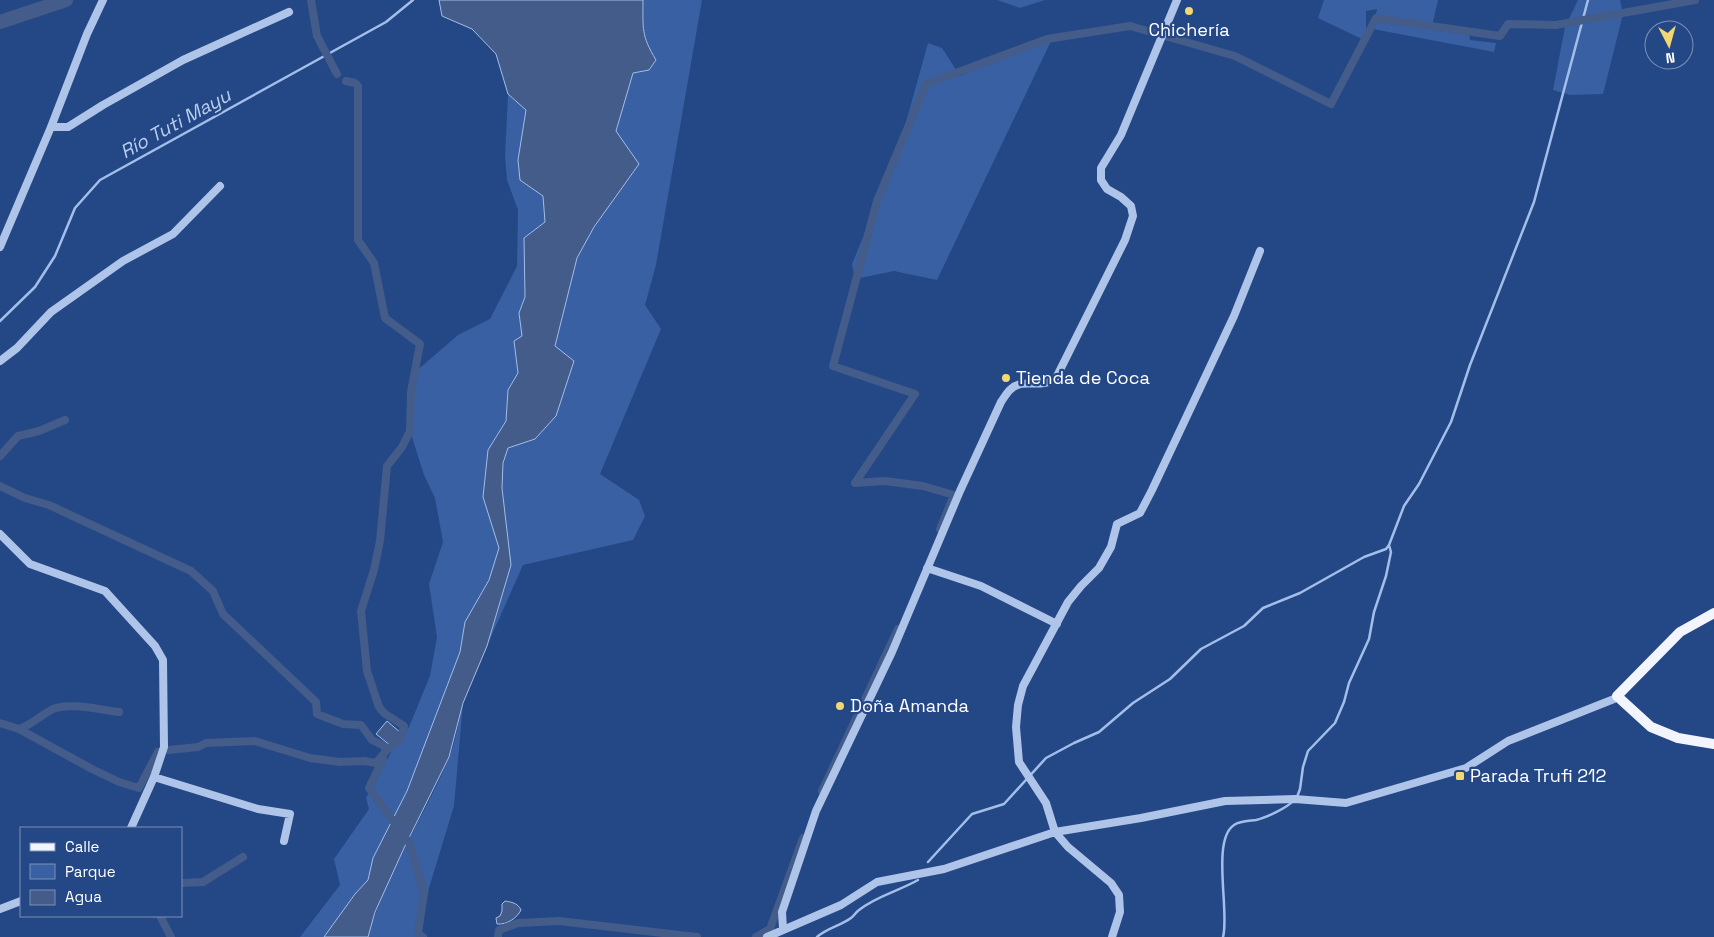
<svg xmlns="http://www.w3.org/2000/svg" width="1714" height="937" viewBox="0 0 1714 937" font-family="'Space Grotesk',sans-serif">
<rect width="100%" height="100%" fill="#244786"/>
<path fill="#3860a3" d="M643,0H702L656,265L645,305L661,329L600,474L639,500L645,516L633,540L523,565L487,646L511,565L502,488L503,463L508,448L535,439L555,346L577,258L594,227L616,131L633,73L649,70L656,60C641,35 643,28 643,0Z
M997,0H1045L1020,8Z
M1324,0H1438L1432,26L1469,33L1470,40L1496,43L1494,52L1373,29L1377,9L1366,11V41L1318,18Z
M1578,0H1620L1623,14L1603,94L1570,95L1553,90L1565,27Z
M1051,41L937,280L894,271L855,279L852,264L896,158L928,43L942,48L960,76L992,61Z
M508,94L526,110L518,160L543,196L545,222L524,238L525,297L519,313L522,336L514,341L518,373L508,390L506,421L488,450L483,497L499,548L489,580L465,622L460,652L407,791L373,858L368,880L355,894L324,937H300L340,885L334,859L369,809L366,798L394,747L409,727L430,676L437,637L429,584L443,542L435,498L424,475L410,431L411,392L414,373L458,335L490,319L517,266L518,210L507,180L505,156Z
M463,703L454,806L429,888L420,937H368C386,873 423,819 449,758C456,741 458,721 463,703Z"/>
<path fill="#435c8a" stroke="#a3beea" d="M439,0H643C643,29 641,35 656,60L649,70L633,73L616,131L639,164L594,227L577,258L555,346L574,361L556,416L535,439L508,448L503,463L502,488L511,565L487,646L463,703L449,757L404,848L375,912L368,937H324L355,894L368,880L373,858L407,791L460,652L465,622L489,580L499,548L483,497L488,450L506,421L508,390L518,373L514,341L522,336L519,313L525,297L524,238L545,222L543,196L520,180L518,160L526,110L508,94L496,54L472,29L442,16Z
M387,721L401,733L391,746L376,734Z
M505,901C511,902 518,903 521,910C517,918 507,925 497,924L496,918L500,916L502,911V904Z"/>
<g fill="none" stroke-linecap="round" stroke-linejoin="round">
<path stroke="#a3beea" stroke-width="2.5" d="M0,321L35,287L55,256L75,208L100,180L386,22L413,0
M1297,797L1300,789L1303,767L1308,751L1335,723L1344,702L1349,683L1369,639L1374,612L1386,576L1391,552L1389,545
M928,862L972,814L1004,804L1046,758L1074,743L1099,732L1133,703L1170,679L1201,649L1244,626L1263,608L1300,593L1364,557L1386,549L1389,545L1404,506L1419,484L1451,422L1470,365L1534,202L1588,0
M817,937C827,928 840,926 851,918C854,916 856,912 859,910C876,896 899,891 918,880
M1223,937C1230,913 1211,840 1234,825C1240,821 1249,821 1256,820C1265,818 1287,808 1293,801"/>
<path stroke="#435c8a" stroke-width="8" d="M311,0L317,36L337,74
M0,456L18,436L39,431L65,420
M0,486L25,498L49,505L191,571L213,591L223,614L316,702L317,714L343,724L361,725L372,740L384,746L386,751
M940,529L954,495L923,486L885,481L855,483L915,394L833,366L877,201L926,84L1047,39L1130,26L1235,56L1331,104L1376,18L1500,36L1508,24L1556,25L1695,0
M0,723L19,729L92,769L119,782L139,788L158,752
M19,729C33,724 41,715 53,709C70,702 100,710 119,712
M169,750L198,747L206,743L255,741L310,758L340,762L364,761L376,763L386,751L401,738L404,726L384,713L379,707L367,671L361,611L374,570L380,541L387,466L402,447L410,431L411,392L420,344L385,318L374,263L358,240V86L355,83L346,81
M383,759L369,788L410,844L424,893L418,933L423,937
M822,791L898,629
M181,883L203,882L243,857
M160,916L171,937
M498,937L499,930L518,923L559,921L697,937
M756,937L770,929L803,838"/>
<path stroke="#435c8a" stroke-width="14" d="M0,22L66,0"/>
<path stroke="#afc4e9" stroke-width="8" d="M51,127H68L103,105L183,60L289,12
M0,247L51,127L87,34L103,0
M0,361L17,348L51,312L123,261L173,234L220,186
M0,534L30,564L105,591L155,646L163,660L164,747L154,777L131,828
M927,568L981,586L1057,624
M154,777L258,809L290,814L284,841
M0,909L21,901
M783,929L782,912L816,811L892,652L960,491L1001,402C1004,398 1007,392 1011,389C1024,377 1040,390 1056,378L1125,240L1133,216L1131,206L1121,197L1107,189L1101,180V168L1121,135L1177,0
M767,937L841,905L877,882L944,869L1055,832L1141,818L1225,801L1295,799L1346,803L1466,768L1508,741L1614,699L1617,696
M1112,937L1120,912L1119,895L1111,883L1068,847L1055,832L1046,803L1019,762L1016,727L1018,705L1023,686L1068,602L1081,586L1099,568L1111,547L1117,524L1140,513L1152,490L1234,316L1260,251"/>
<path stroke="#f2f5fe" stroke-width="10" d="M1714,613L1680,632L1617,696L1651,727L1678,738L1714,744"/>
</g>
<g fill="#f3d872" stroke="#244786" stroke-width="2">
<circle cx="1189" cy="11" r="5"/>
<circle cx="1006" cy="378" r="5"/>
<circle cx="840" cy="706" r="5"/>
<rect x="1455" y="771" width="10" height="10" rx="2.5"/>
</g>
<g text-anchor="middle" stroke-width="4.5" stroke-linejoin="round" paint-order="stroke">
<g font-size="18" fill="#fff" stroke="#244786" text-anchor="start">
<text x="1189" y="36" text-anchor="middle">Chichería</text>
<text x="1016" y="384">Tienda de Coca</text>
<text x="850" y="712">Doña Amanda</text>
<text x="1470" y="782">Parada Trufi 212</text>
</g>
<g font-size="19" font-style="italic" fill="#bacff0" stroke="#244786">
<text transform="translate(175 123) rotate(-29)" y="7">Río Tuti Mayu</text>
</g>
</g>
<rect x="20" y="827" width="162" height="90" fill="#244786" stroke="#7c91b6"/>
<rect x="30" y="843" width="25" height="8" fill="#f2f5fe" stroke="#7c91b6"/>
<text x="65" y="852" font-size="15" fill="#ffffff">Calle</text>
<rect x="30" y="864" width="25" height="15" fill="#3860a3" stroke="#7c91b6"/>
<text x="65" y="877" font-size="15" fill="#ffffff">Parque</text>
<rect x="30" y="890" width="25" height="15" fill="#435c8a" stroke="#7c91b6"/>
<text x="65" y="902" font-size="15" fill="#ffffff">Agua</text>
<g transform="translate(1669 45) rotate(174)"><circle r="24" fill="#244786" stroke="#7c91b6"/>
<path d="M0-4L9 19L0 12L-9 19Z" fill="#f3d872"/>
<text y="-8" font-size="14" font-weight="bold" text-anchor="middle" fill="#ffffff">N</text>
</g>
</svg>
